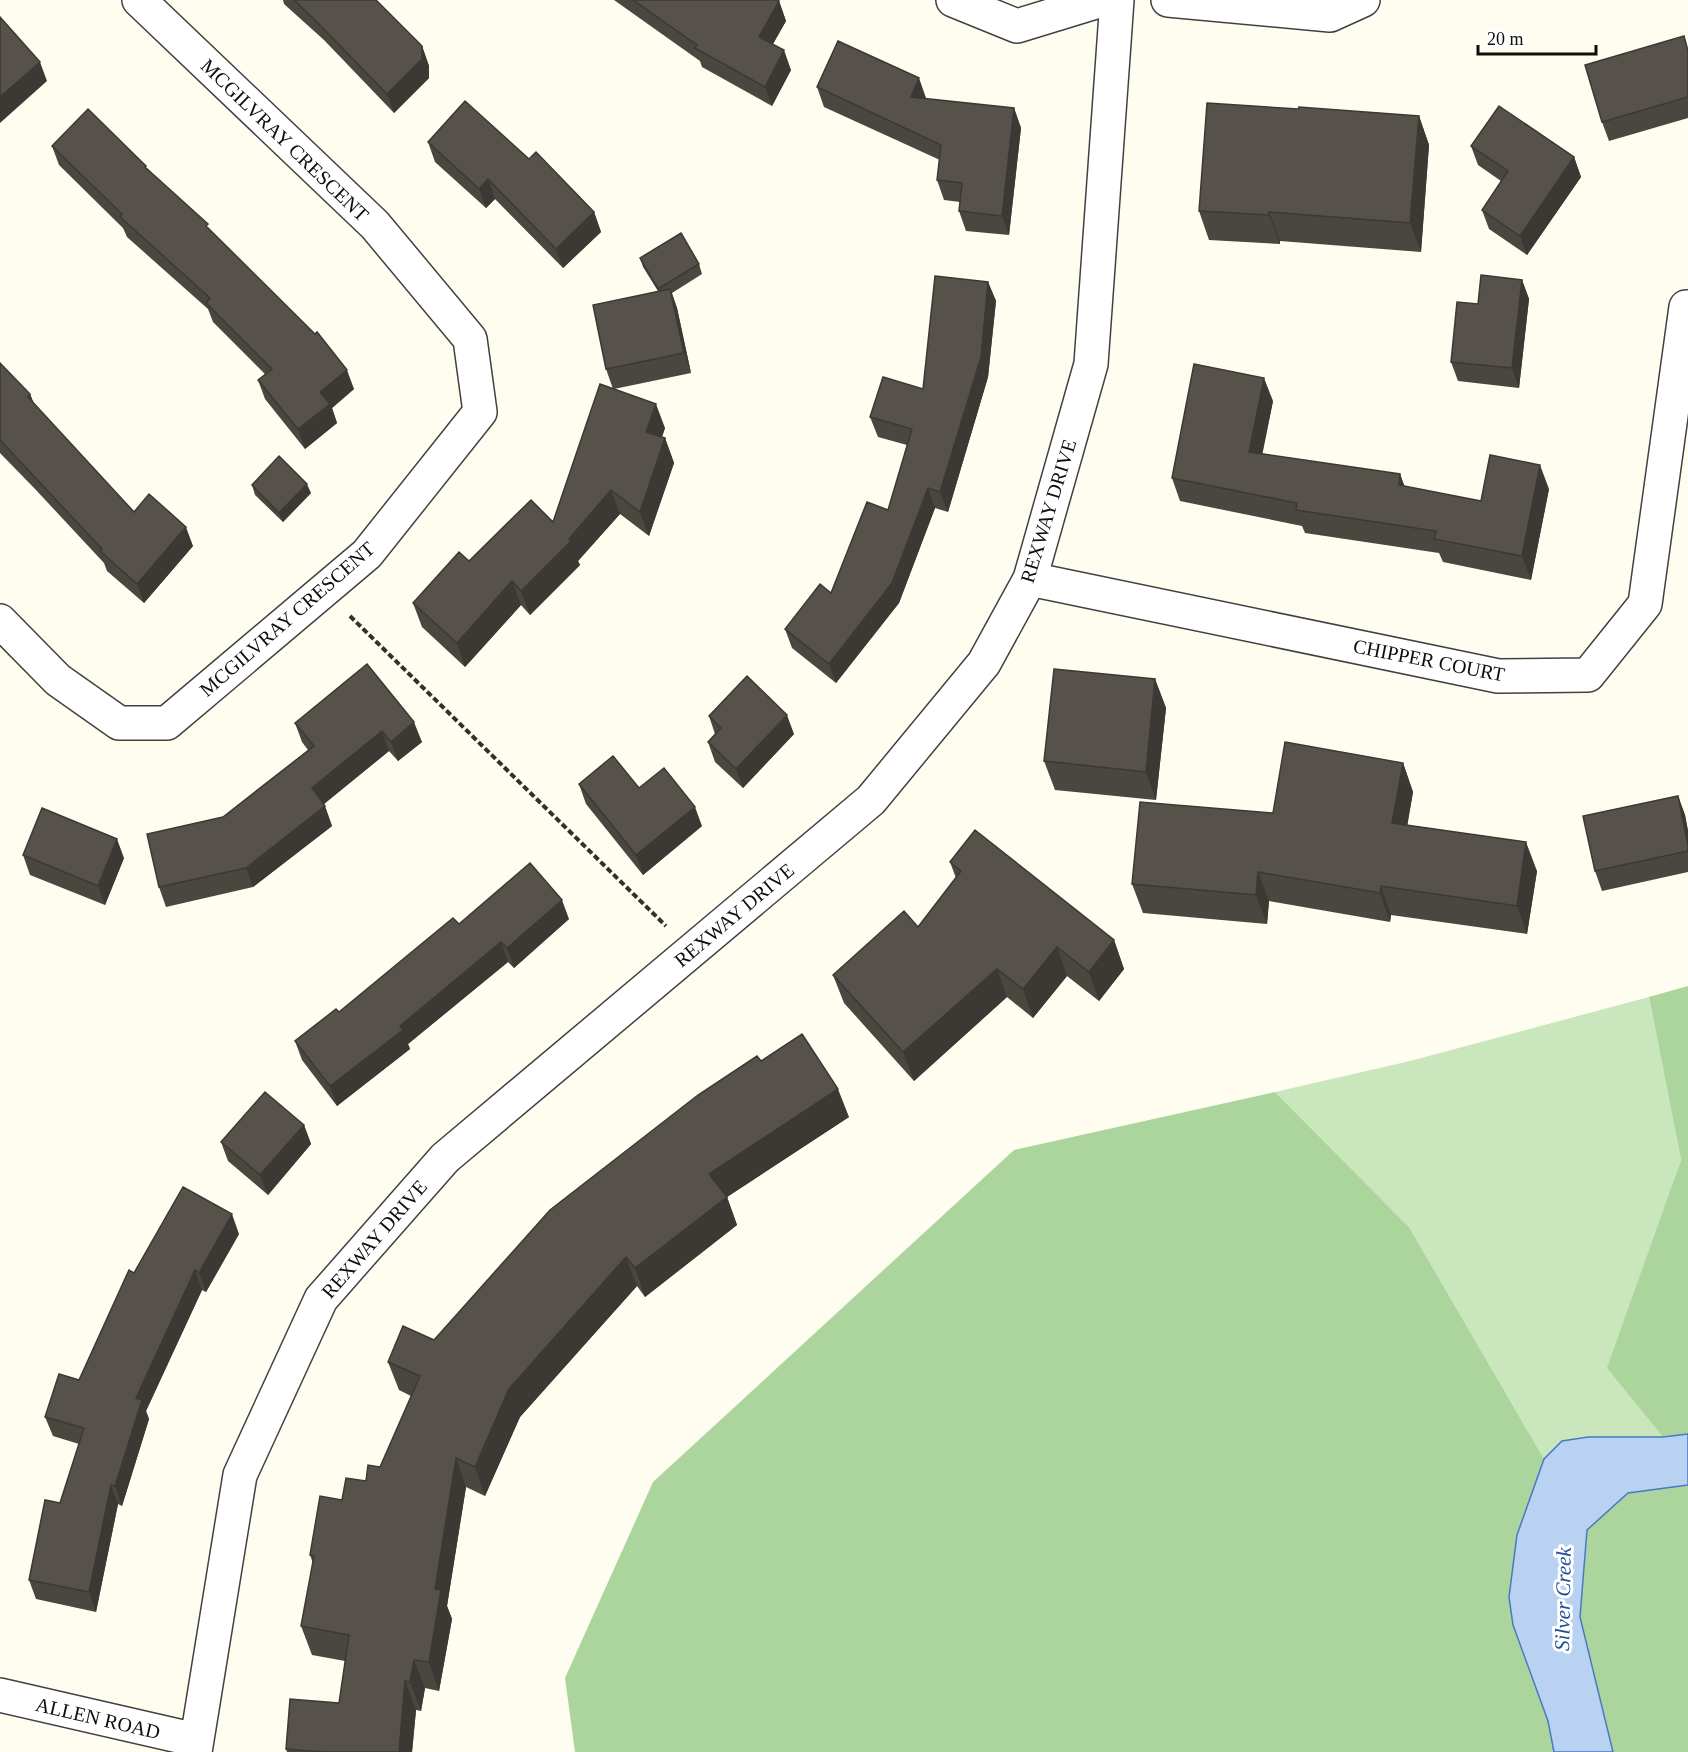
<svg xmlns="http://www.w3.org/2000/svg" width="1688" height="1752" viewBox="0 0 1688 1752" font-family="Georgia,serif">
<rect width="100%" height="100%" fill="#fefdf0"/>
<path fill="#cae6bc" d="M1649,997L1681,1160L1608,1368L1663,1437H1588L1563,1441L1544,1459L1409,1227L1275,1092L1410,1061Z"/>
<path fill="#acd59d" d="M1688,986V1434L1663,1437L1607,1368L1681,1160L1649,997Z
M1275,1092L1409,1227L1544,1459L1517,1535L1554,1752H575L565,1678L653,1482L1014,1150Z
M1688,1485V1752H1613L1580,1617L1587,1530L1627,1493Z"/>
<path fill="#b9d2f1" stroke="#467ac2" stroke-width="1.5" d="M1688,1434V1485L1628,1493L1587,1530L1580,1617L1613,1752H1554L1548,1721L1513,1625L1509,1597L1517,1535L1544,1459L1562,1441L1588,1437H1663Z"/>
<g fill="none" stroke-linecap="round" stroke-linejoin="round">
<defs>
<path id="minor" d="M953,0L1017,26L1102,0
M1168,0L1330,15L1363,0
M1030,579L1498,676L1588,675L1645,604L1686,307
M0,621L58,680L119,723H167L367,554L480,412L470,339L375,225L139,0
M0,1695L196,1740
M195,1752L240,1475L321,1299L445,1158L871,800L984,663L1030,579L1091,364L1117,0"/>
</defs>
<use href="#minor" stroke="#414141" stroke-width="36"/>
<path stroke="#303030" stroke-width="4" stroke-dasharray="6 3" stroke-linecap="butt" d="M350,616L666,926"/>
<use href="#minor" stroke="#fff" stroke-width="33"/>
</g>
<path fill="#4a4640" d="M283,0H376L422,46L429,66V78L394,113L324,40L284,4Z
M614,0H777L779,1L786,21L773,44L791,70L772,106L702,67L700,61Z
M1688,48V118L1609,141L1602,122Z
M817,87L926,98V99L1014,108L1021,128L1009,235L966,231L959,211L960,202L944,200L937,180L940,160L824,107Z
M1419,116L1429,145L1421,252L1280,241V244L1209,240L1199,211Z
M428,142L594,212L601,232L563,268L495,199L486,208L435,162Z
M52,146L148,170L210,230L354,389L332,408L337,423L305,449L265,399L258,380L265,374L213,322L208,309L127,237L123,228L59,165Z
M1471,146L1574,157L1581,177L1527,255L1489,229L1482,210L1501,181L1478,165Z
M640,258L699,264L702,274L672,293L677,308L691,373L614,389L665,428L662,437L665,438L674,463L649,536L620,514L578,561L580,565L530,615L521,605L465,667L422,627L413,603L469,561L553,522L613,389L606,369L658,291L643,267Z
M1522,280L1529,299L1519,388L1458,381L1451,362L1478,304Z
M988,282L996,301L988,377L948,512L935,508L899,603L836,683L792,648L785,629L831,593L888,510L907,445L878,437L870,417L923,389Z
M0,363L30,394L34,404L134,512L193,546L144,603L107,571L104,563L36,490L0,453Z
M1273,401L1262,454L1400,474L1404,486L1481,501L1549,489L1531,580L1443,562L1439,553L1305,533L1302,526L1180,501L1172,478Z
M252,485L311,493L283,522L255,495Z
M367,664L422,742L398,761L389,751L324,804L332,826L253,887L166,907L159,887L223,817L308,750L302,742L295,723Z
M1155,679L1166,708L1156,800L1055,790L1044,761Z
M709,716L794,734L743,788L715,762L708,742L715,734Z
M1403,763L1413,792L1407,825L1537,871L1527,934L1391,915L1390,922L1269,901L1267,924L1143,913L1132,884L1273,813Z
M579,784L639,788L702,826L643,875L586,804Z
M1678,796L1685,815L1688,831V872L1602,891L1595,871Z
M23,855L124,858L105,905L30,875Z
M950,862L1114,940L1124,969L1099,1001L1067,976L1033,1018L1007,997L914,1081L844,1003L833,975L918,927L956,878Z
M569,919L514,968L508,962L408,1044L410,1049L337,1106L302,1060L295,1041L339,1012L459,924Z
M761,1061L849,1117L727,1197L737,1225L645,1297L637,1286L520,1417L485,1496L466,1487L447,1606L452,1619L439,1691L425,1688L421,1711L416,1710L412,1752H287L286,1749L339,1703L345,1661L312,1655L301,1626L313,1563L310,1555L342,1500L380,1467L411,1396L399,1390L388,1362L434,1340Z
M304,1125L311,1144L268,1195L228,1161L221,1142Z
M239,1234L206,1292L202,1290L146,1411L149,1419L122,1506L118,1504L96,1612L36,1599L29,1580L60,1503L79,1444L53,1436L45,1417L79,1380L134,1273Z"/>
<path fill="#3c3934" d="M779,1L786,21L766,56L759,37Z
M422,46L429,66V78L394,113L387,94Z
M784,50L791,70L772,106L765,87Z
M40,62L47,81L0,123V97Z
M919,78L926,98L918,116L911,97Z
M1014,108L1021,128L1009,235L1002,216Z
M1419,116L1429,145L1421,252L1410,223Z
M1574,157L1581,177L1527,255L1520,236Z
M488,179L495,199L486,208L479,189Z
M594,212L601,232L563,268L556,249Z
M1269,212L1280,241V244L1269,215Z
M1522,280L1529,299L1519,388L1512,368Z
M988,282L996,301L988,377L948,512L940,492Z
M670,289L677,308L691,373L684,353Z
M347,370L354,389L332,408L337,423L305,449L298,429L320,392Z
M1264,378L1273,401L1258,476L1249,452Z
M30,394L38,414L28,397Z
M656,404L665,428L655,456L646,432Z
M665,438L674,463L649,536L640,512Z
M1540,465L1549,489L1531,580L1522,556Z
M1400,474L1409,498L1399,485Z
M307,484L311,493L283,522L279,513Z
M928,488L935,508L899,603L836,683L829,664Z
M611,490L620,514L578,561L580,565L530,615L521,591L569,539Z
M186,527L193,546L144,603L137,584Z
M512,581L521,605L465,667L457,643Z
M1155,679L1166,708L1156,800L1146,772Z
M787,715L794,734L743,788L736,769Z
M414,722L422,742L398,761L391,742Z
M382,731L389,751L319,808L312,788Z
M1403,763L1413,792L1403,851L1392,823Z
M1678,796L1685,815L1688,831V845Z
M325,806L332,826L253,887L246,868Z
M695,807L702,826L643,875L636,855Z
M117,839L124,858L105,905L98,886Z
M1526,842L1537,871L1527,934L1517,906Z
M1258,872L1269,901L1267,924L1256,895Z
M1381,886L1391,915L1390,922L1380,893Z
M562,900L569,919L514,968L507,948Z
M1114,940L1124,969L1099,1001L1089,972Z
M501,942L508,962L408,1044L410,1049L337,1106L330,1086L400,1026Z
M1057,947L1067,976L1033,1018L1023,989Z
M997,969L1007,997L914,1081L903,1052Z
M838,1089L849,1117L727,1197L737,1225L645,1297L635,1268L709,1174Z
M304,1125L311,1144L268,1195L260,1175Z
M232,1214L239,1234L206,1292L199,1273Z
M626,1257L637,1286L520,1417L485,1496L475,1467L509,1389Z
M195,1270L202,1290L146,1411L149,1419L122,1506L115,1486L136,1398Z
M456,1458L466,1487L447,1606L452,1619L439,1691L429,1662L435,1589Z
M111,1485L118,1504L96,1612L89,1592Z
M414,1660L425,1688L421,1711L410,1682Z
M405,1681L416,1710L412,1752H399Z"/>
<path fill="#56514b" stroke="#3c3934" stroke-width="1.5" d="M294,0H376L422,46V59L387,94L316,21Z
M633,0H777L779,1L759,37L784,50L765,87L695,48L697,45Z
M0,17L40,62L0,97Z
M1684,36L1688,51V97L1602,122L1585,65Z
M838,41L919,78L911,97L1014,108L1002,216L959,211L962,183L937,180L941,145L817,87Z
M465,101L529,159L536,152L594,212L556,249L488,179L479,189L428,142Z
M1207,103L1298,109L1299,107L1419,116L1410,223L1269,212V215L1199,211Z
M1499,106L1574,157L1520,236L1482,210L1508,171L1471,146Z
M88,109L146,166L145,167L208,224L206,226L315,334L317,332L347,370L320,392L330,404L298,429L258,380L272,369L206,303L210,298L120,217L122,214L52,146Z
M681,233L699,264L658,289L640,258Z
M1481,275L1522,280L1512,368L1451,362L1457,302L1478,304Z
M935,276L988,282L981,357L940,492L928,488L892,583L829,664L785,629L820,584L831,593L867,502L888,510L912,429L870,417L883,377L923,389Z
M670,289L684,353L606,369L593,305Z
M0,363L30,394L28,397L134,512L149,494L186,527L137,584L100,551L102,549L0,440Z
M1194,364L1264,378L1249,452L1400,474L1399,485L1481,501L1490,455L1540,465L1522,556L1434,539L1436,531L1296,510L1297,503L1172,478Z
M600,384L656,404L646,432L665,438L640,512L611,490L569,539L571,541L521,591L512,581L457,643L413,603L459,552L469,561L531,500L553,522Z
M279,456L307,484L279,513L252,485Z
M367,664L414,722L391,742L382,731L312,788L325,806L246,868L159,887L147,834L223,817L314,746L295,723Z
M1054,669L1155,679L1146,772L1044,761Z
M747,676L787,715L736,769L708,742L721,728L709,716Z
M1285,742L1403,763L1392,823L1526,842L1517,906L1381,886L1380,893L1258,872L1256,895L1132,884L1140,802L1273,813Z
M613,756L639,788L664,768L695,807L636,855L579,784Z
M1678,796L1688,845V851L1595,871L1583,816Z
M42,808L117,839L98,886L23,855Z
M975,830L1114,940L1089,972L1057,947L1023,989L997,969L903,1052L833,975L904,911L918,927L961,871L950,862Z
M530,863L562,900L507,948L501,942L400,1026L403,1030L330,1086L295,1041L336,1009L339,1012L453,918L459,924Z
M802,1034L838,1089L709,1174L727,1197L635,1268L626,1257L509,1389L475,1467L456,1458L435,1589L441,1590L429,1662L414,1660L410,1682L405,1681L399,1752H323L286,1749L290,1699L339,1703L349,1635L301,1626L314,1556L310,1555L320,1496L342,1500L346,1478L366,1481L368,1465L380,1467L420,1376L388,1362L403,1326L434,1340L550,1210L698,1095L757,1056L761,1061Z
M265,1092L304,1125L260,1175L221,1142Z
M183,1187L232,1214L199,1273L195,1270L136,1398L142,1400L115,1486L111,1485L89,1592L29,1580L45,1500L60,1503L84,1428L45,1417L59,1374L79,1380L129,1270L134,1273Z"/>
<g text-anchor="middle" stroke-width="6" stroke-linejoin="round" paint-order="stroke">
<g font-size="20" fill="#0e0e0e" stroke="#fff">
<text transform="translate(285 140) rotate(44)" y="7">MCGILVRAY CRESCENT</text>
<text transform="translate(1048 511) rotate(-73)" y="7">REXWAY DRIVE</text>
<text transform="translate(287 619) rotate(-41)" y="7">MCGILVRAY CRESCENT</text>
<text transform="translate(1429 660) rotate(11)" y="7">CHIPPER COURT</text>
<text transform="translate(734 915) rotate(-40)" y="7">REXWAY DRIVE</text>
<text transform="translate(374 1239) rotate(-49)" y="7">REXWAY DRIVE</text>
<text transform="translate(98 1718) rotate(13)" y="7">ALLEN ROAD</text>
</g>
<g font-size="21" font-style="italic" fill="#214e95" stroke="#fff">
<text transform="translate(1563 1599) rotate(-89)" y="7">Silver Creek</text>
</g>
</g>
<path d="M1478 45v9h118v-9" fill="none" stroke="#0e0e0e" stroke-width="3"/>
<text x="1487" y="45" font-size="18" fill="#0e0e0e" stroke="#ffffff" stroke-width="4.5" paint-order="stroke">20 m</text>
</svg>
